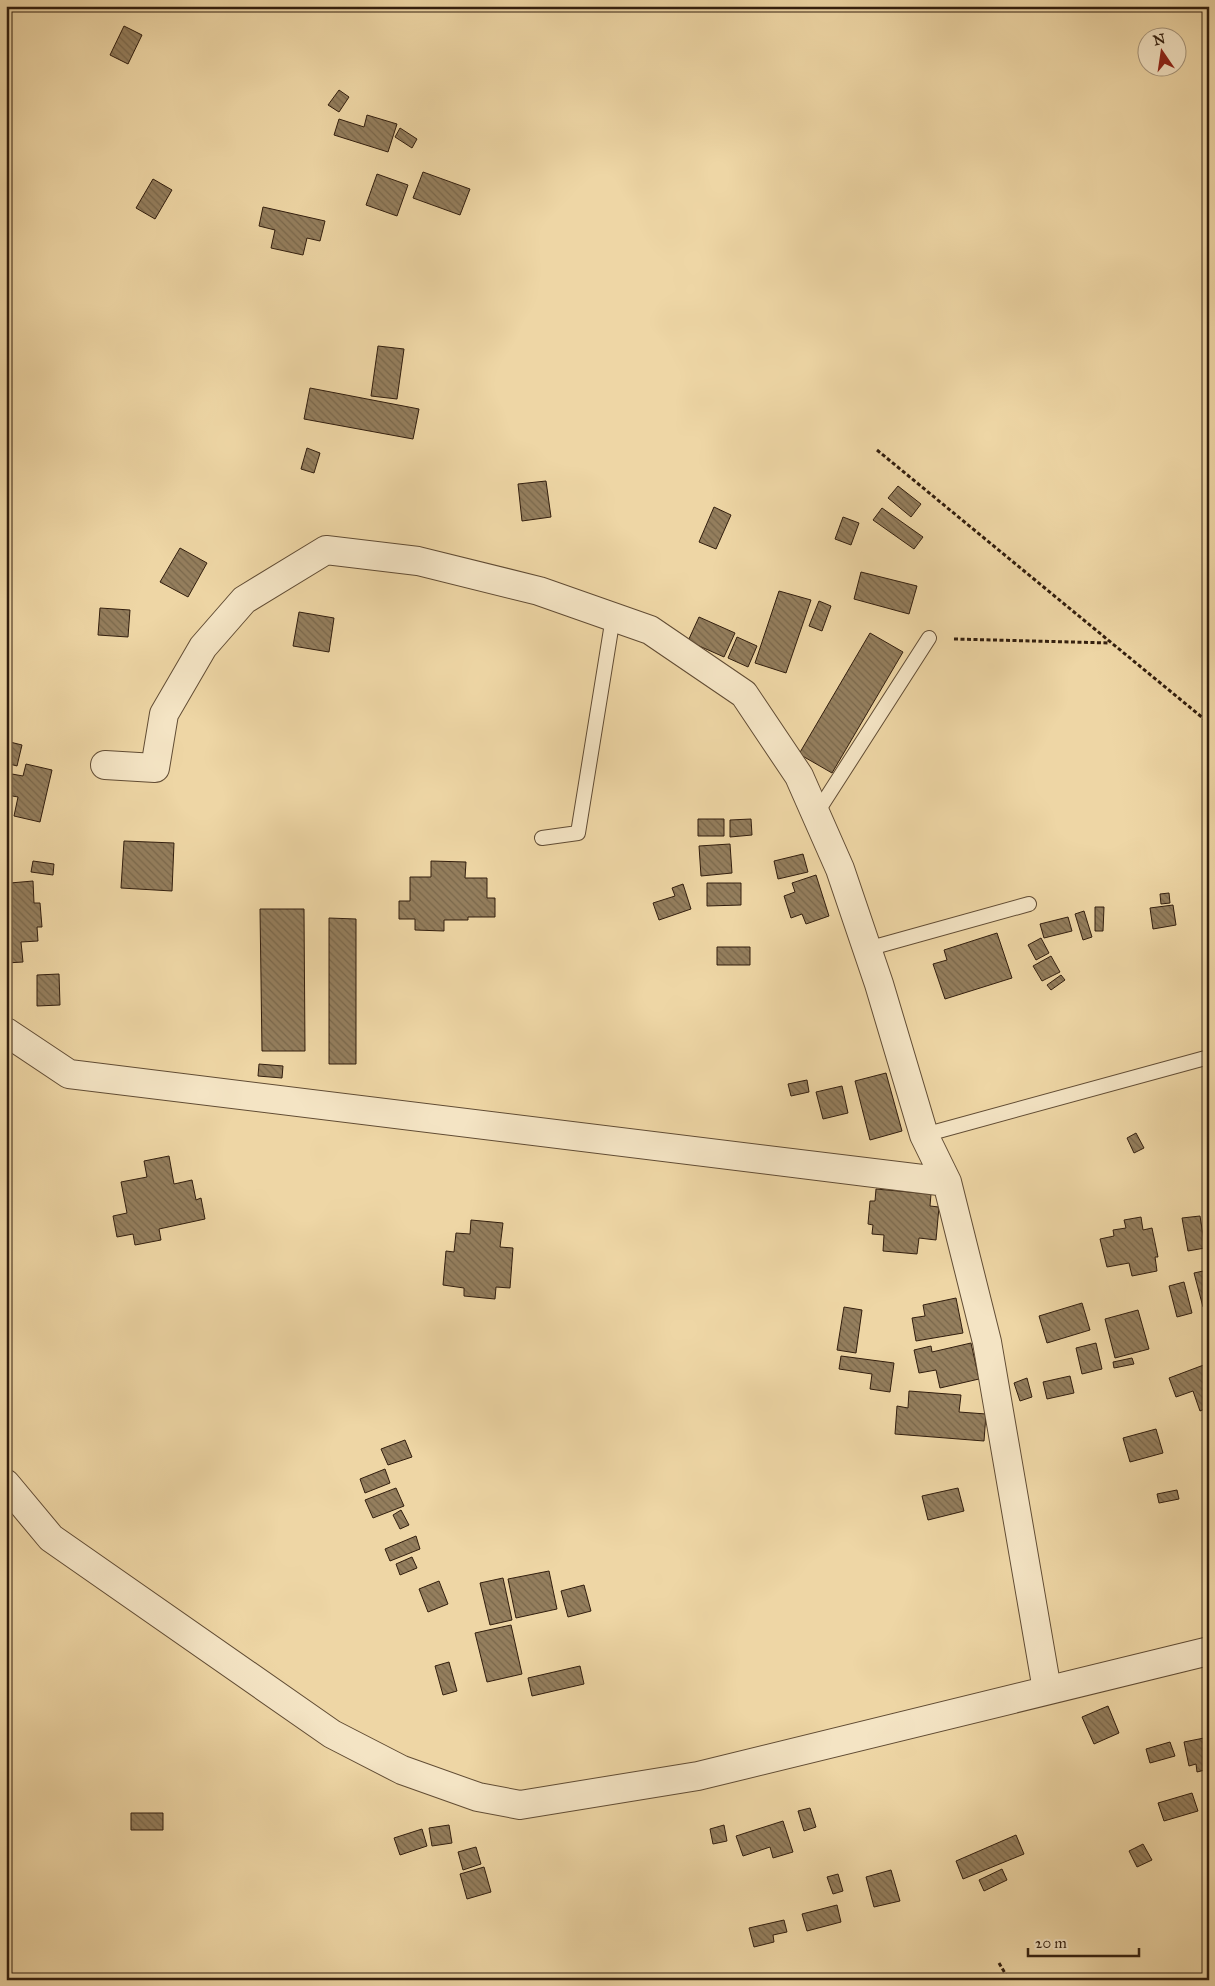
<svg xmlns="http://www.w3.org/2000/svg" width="1215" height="1986" viewBox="0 0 1215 1986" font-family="'IM FELL Great Primer',serif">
<defs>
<pattern id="building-back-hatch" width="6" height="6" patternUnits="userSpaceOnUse" patternTransform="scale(1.25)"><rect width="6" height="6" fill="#947e5d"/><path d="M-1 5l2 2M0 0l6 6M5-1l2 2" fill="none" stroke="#79674b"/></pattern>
</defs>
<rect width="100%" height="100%" fill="#eed6a5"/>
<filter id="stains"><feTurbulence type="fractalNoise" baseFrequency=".004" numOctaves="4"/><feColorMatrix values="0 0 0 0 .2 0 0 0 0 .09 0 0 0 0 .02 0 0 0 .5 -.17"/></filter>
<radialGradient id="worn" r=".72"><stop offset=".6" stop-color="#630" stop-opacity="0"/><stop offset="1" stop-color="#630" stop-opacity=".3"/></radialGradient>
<path fill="url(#building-back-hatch)" stroke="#321e0e" d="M124,26L142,35L128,64L110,55Z
M339,90L349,97L339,112L328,105Z
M367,115L397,124L388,152L334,135L339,119L364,127Z
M400,128L417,139L412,148L395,137Z
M423,172L470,189L460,215L413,198Z
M377,174L408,185L397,216L366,205Z
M153,179L172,190L155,219L136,208Z
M263,207L325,221L320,241L307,238L303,255L271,248L275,230L259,226Z
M378,346L404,349L397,399L371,396Z
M310,388L419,409L413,439L304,419Z
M307,448L320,453L314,473L301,469Z
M546,481L551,517L522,521L518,484Z
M898,486L921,504L911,517L888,498Z
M714,507L731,515L716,549L699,542Z
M882,508L923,537L914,549L873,520Z
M843,517L859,523L851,545L835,539Z
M180,548L207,563L188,597L160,582Z
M861,572L917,586L909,614L854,599Z
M779,591L811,600L786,673L755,663Z
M819,601L831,606L822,631L809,626Z
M100,608L130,610L128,637L98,635Z
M299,612L334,618L329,652L293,646Z
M699,617L735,633L724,657L688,641Z
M870,633L903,652L832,773L799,754Z
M737,637L757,646L748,667L728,658Z
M6,741L22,745L17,766L6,763Z
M26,764L52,770L40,822L14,816L18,797L7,795L12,774L23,776Z
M698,819H724V836H698Z
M751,819L752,835L730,837V820Z
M124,841L174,843L172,891L121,888Z
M730,844L732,873L701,876L699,846Z
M803,854L808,872L778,879L774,861Z
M33,861L54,864L53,875L31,872Z
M431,861L466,862L465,878H487V898H495V917H468V920H444V931L415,930V919H399V901H410V877H431Z
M816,875L829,916L806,924L802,914L791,918L784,896L795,892L792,883Z
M33,881L34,903H40L42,927H37L38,941L21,942L23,962L6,963V889L11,888L10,883Z
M707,883H741V905L707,906Z
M683,884L691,909L659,920L653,903L675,896L672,888Z
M1169,893L1170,903L1161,904L1160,894Z
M1173,905L1176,925L1153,929L1150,908Z
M1095,907H1104L1103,931H1095Z
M260,909H304L305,1051H262Z
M1084,911L1092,937L1083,940L1075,914Z
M1068,917L1072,931L1044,938L1040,924Z
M329,918L356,919V1064H329Z
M997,933L1012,978L945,999L933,964L947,960L944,950Z
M1041,938L1049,953L1036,960L1028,945Z
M717,947H750V965H717Z
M1051,956L1060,972L1042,981L1033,966Z
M59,974L60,1005L37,1006V975Z
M1061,975L1065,980L1051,990L1047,985Z
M259,1064L283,1066L282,1078L258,1076Z
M886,1073L902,1131L870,1140L855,1081Z
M807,1080L809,1092L791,1096L788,1084Z
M842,1086L848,1113L823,1119L816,1092Z
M1136,1133L1144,1148L1134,1153L1127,1138Z
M169,1156L174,1184L192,1180L196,1200L201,1198L205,1219L159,1229L161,1240L135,1245L133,1234L117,1237L113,1216L127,1213L121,1182L147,1177L144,1161Z
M876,1189L931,1194L930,1206L939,1207L936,1240L919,1238L917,1254L883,1251L884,1235L872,1234L873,1225L868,1224L870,1201H875Z
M1200,1216L1205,1248L1188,1251L1182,1218Z
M1141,1217L1143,1230L1152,1228L1158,1257H1155L1157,1271L1132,1276L1129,1263L1107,1267L1100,1239L1114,1236L1113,1230L1126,1228L1124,1220Z
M471,1220L503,1223L500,1247L513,1248L510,1288L496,1287L495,1299L464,1296V1288L443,1285L446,1251L454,1252L456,1233L470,1234Z
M1208,1270L1209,1305L1203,1307L1194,1273Z
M1184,1282L1192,1313L1177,1317L1169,1286Z
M956,1298L963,1333L916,1341L912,1318L925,1316L923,1305Z
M1082,1303L1090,1330L1047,1343L1039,1316Z
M844,1307L862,1310L856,1353L837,1350Z
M1138,1310L1149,1349L1115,1358L1105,1319Z
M971,1343L979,1379L940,1388L936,1370L919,1373L914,1350L931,1346L932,1352Z
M1096,1343L1102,1369L1082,1374L1076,1348Z
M841,1356L894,1363L890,1392L870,1389L872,1374L839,1369Z
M1132,1358L1134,1364L1114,1368L1113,1362Z
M1209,1363V1407L1200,1411L1193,1391L1176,1397L1169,1378Z
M1070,1376L1074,1393L1047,1399L1043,1382Z
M1027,1378L1032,1397L1020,1401L1014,1383Z
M909,1391L961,1395L959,1412L986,1414L984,1441L895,1434L897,1406L908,1408Z
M1156,1429L1163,1453L1130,1462L1123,1438Z
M405,1440L412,1457L388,1465L381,1449Z
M385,1469L390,1483L365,1493L360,1479Z
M396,1488L404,1506L373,1518L365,1500Z
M958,1488L964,1511L928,1520L922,1496Z
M1177,1490L1179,1499L1159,1503L1157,1494Z
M401,1510L409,1525L400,1529L393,1515Z
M416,1536L420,1549L390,1561L385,1549Z
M412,1557L417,1568L400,1575L396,1564Z
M549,1571L557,1609L516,1618L508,1579Z
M503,1578L512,1620L490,1625L480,1583Z
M439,1581L448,1604L428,1612L419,1589Z
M584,1585L591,1611L568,1617L561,1591Z
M511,1625L522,1674L487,1682L475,1633Z
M449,1662L457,1691L443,1695L435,1666Z
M580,1666L584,1684L532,1696L528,1678Z
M1108,1706L1119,1733L1094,1744L1082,1717Z
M1209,1737V1769L1197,1772L1196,1764L1189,1766L1184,1742Z
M1170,1742L1175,1756L1150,1763L1146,1749Z
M1192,1793L1198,1811L1164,1821L1158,1803Z
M810,1808L816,1827L804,1831L798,1811Z
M131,1813H163V1830H131Z
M783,1821L793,1852L773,1858L770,1847L743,1856L736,1836Z
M449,1825L452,1843L432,1846L429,1828Z
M724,1825L727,1841L713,1844L710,1829Z
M422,1829L427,1846L400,1855L394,1838Z
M1016,1835L1024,1854L963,1879L956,1861Z
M1143,1844L1152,1860L1137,1867L1129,1851Z
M476,1847L481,1864L463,1870L458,1852Z
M484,1867L491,1892L467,1899L460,1874Z
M1002,1869L1007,1880L984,1891L979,1880Z
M891,1870L900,1901L874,1907L866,1877Z
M838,1874L843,1891L833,1894L827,1877Z
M837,1905L841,1922L807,1931L802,1914Z
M784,1920L787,1932L773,1935L774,1942L754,1947L749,1928Z"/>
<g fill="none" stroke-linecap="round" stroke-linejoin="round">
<defs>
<path id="lane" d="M816,814L929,638
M542,838L578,833L613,617
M867,949L1029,904
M924,1135L1209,1057"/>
<path id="street" d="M105,765L155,768L164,714L203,647L244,600L326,550L418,561L539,591L650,630L744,694L799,776L840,869L879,984L924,1135L947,1182L987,1342L1047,1690
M6,1032L69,1074L947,1182
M6,1484L51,1538L332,1734L402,1770L478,1797L520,1805L698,1776L1209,1651"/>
</defs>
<use href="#lane" stroke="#614c34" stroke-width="16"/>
<use href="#street" stroke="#614c34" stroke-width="30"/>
<path stroke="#321e0e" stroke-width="3" stroke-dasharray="4 2.5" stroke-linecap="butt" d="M877,450L1209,723
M954,639L1110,643
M999,1963L1009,1980"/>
<use href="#lane" stroke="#f4e4c4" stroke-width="14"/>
<use href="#street" stroke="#f4e4c4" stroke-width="28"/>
</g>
<rect width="1215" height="1986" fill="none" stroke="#eed6a5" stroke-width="25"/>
<rect x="8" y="8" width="1200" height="1971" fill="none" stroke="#321e0e" stroke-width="2.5"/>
<rect x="12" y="12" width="1190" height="1961" fill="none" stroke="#321e0e"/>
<g transform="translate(1162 52) rotate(347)"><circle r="24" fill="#f4e4c4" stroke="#a6957b"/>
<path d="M0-4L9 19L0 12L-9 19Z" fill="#8f2418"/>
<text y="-8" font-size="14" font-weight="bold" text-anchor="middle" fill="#321e0e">N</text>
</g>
<path d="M1028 1948v8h111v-8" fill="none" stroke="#321e0e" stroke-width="2.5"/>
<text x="1035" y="1948" font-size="15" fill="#321e0e" stroke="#f4e4c4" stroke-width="4" paint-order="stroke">20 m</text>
<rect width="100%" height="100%" filter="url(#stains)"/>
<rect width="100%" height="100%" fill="url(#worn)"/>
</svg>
